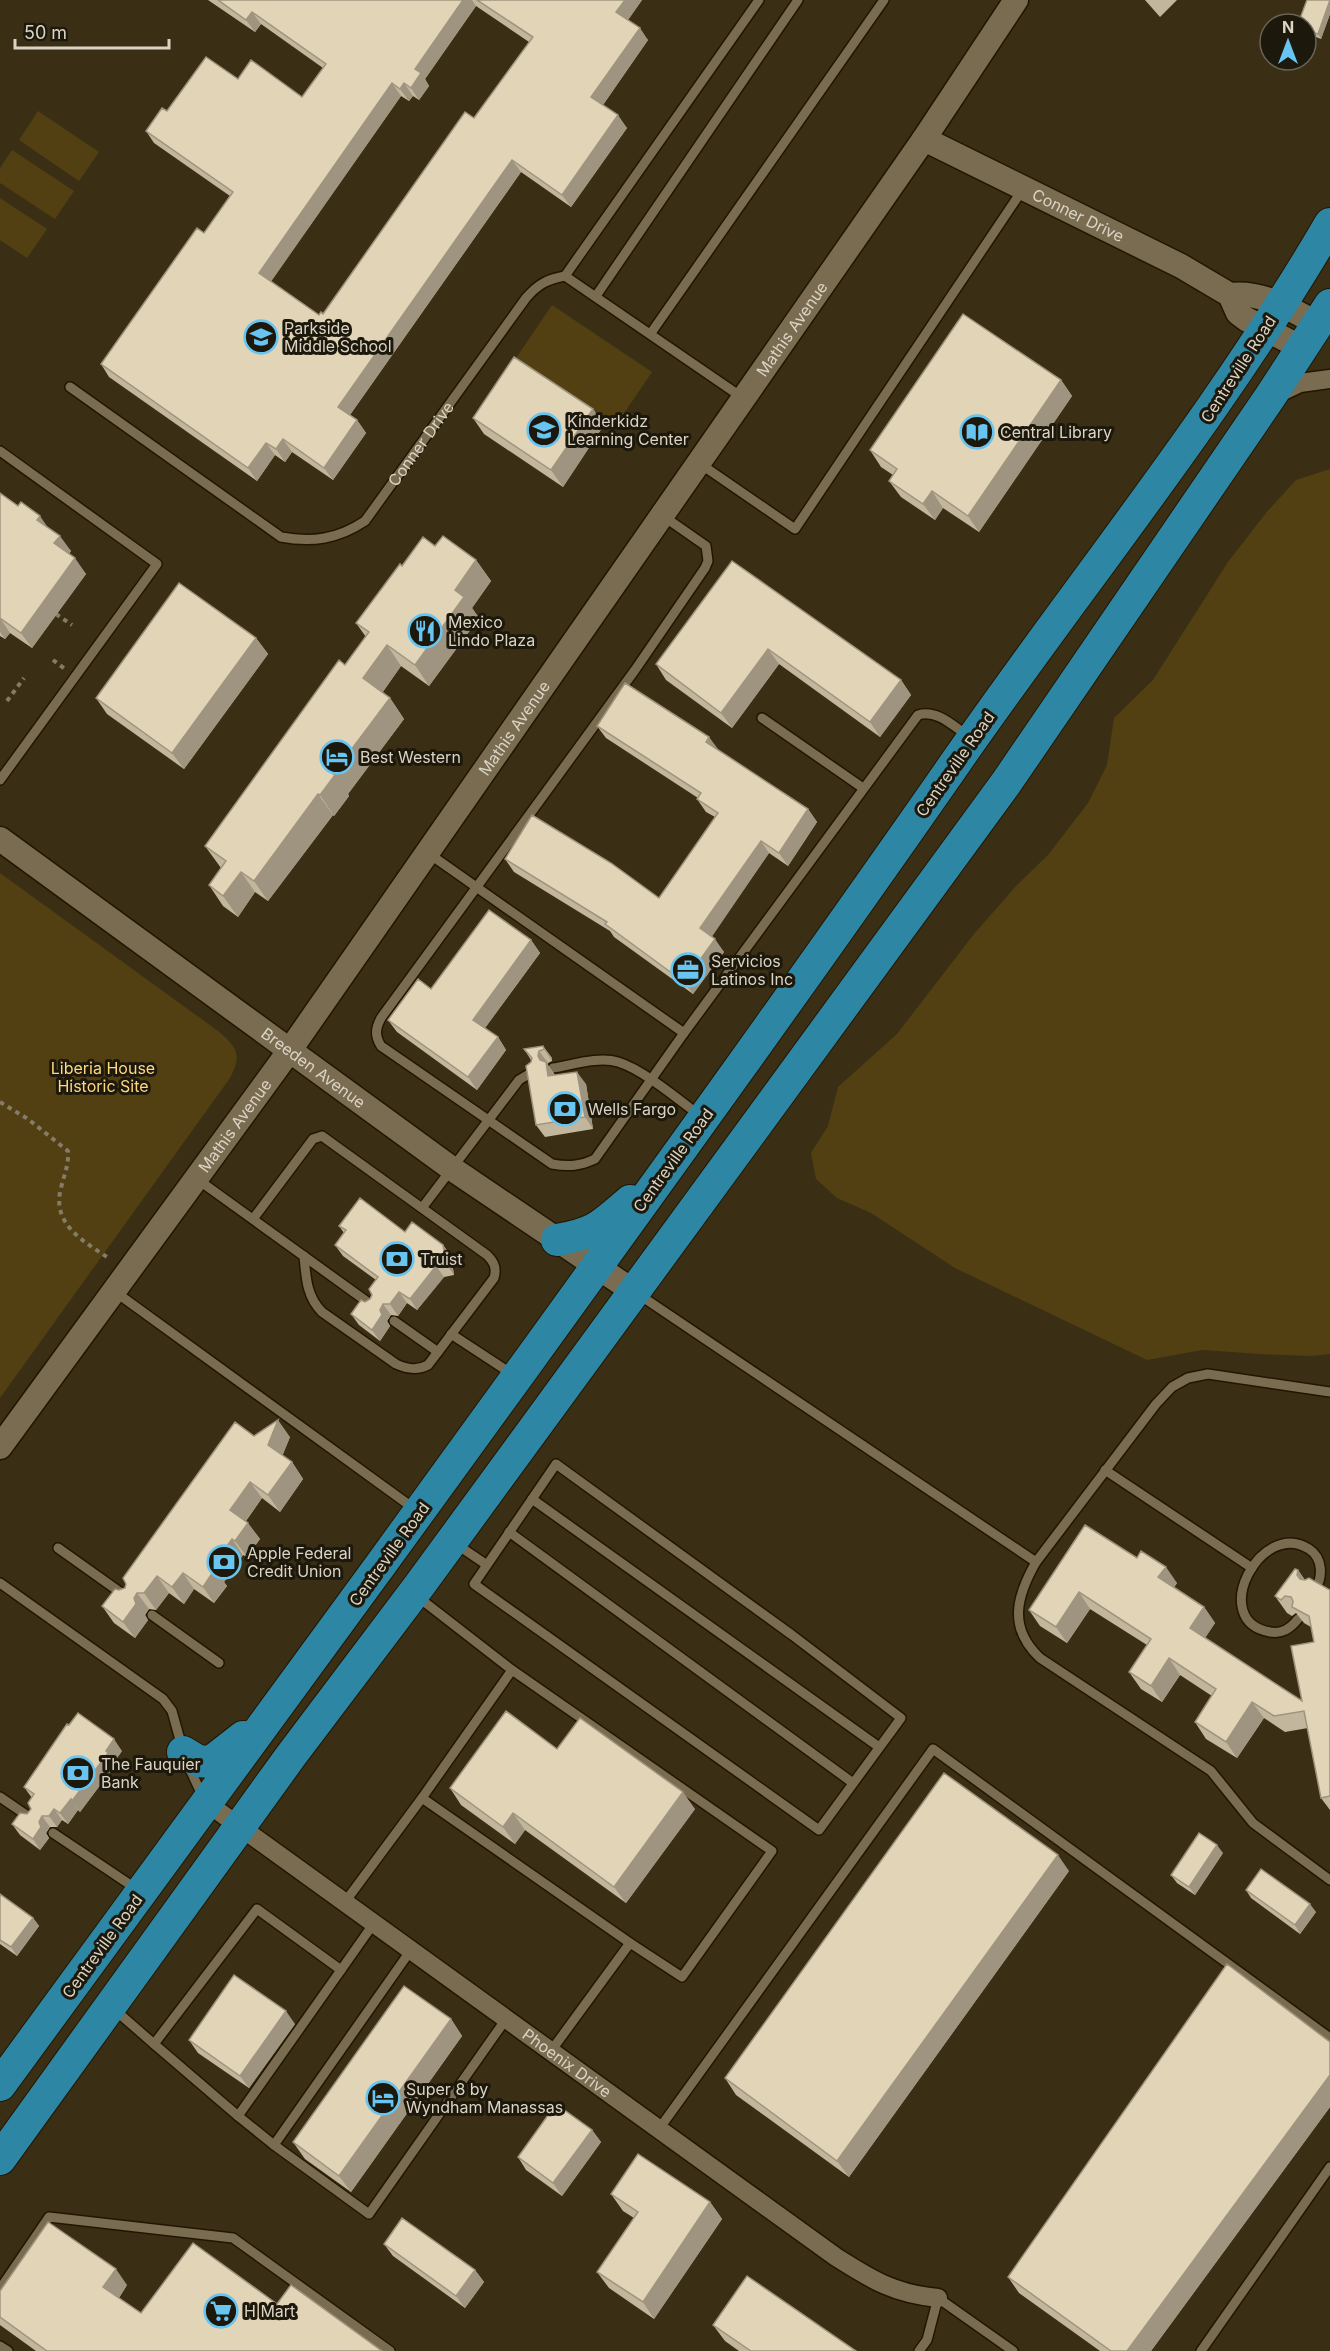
<svg xmlns="http://www.w3.org/2000/svg" width="1330" height="2351" viewBox="0 0 1330 2351" font-family="Inter,sans-serif">
<rect width="100%" height="100%" fill="#3a2f15"/>
<path fill="#524012" d="M38,111L99,152L79,181L19,140Z
M12,150L74,191L55,219L0,183V168Z
M0,198L47,229L27,258L0,240Z
M552,305L652,372L612,431L512,364Z
M1330,469V1354L1310,1356L1260,1354L1202,1350L1147,1360L955,1268L871,1213L837,1198L816,1179L811,1153L828,1126L838,1087L897,1034L974,934L1017,885L1048,855L1088,803L1107,765L1114,718L1153,680L1228,562L1266,513L1296,480Z
M0,873L218,1031C238,1048 242,1055 230,1078L0,1398Z"/>
<g fill="none" stroke-linecap="round" stroke-linejoin="round">
<defs>
<g id="service">
<path d="M565,276L759,0"/>
<path d="M596,296L798,0"/>
<path d="M651,333L884,0"/>
<path id="s1" d="M70,387L281,537C312,543 338,539 365,521L526,298C538,284 548,279 565,276L743,398"/>
<path d="M0,451L157,564L0,780"/>
<path d="M699,463L795,529L1023,189"/>
<path d="M663,516L706,546L708,561L705,568L635,670L381,1018C375,1029 375,1036 381,1046L552,1164C569,1167 580,1166 595,1159L684,1033L918,715C937,709 953,726 968,736"/>
<path d="M762,718L863,788"/>
<path d="M428,853L684,1033"/>
<path d="M553,1068C572,1065 599,1056 618,1062C642,1069 678,1099 699,1115"/>
<path d="M197,1179L373,1306"/>
<path d="M422,1208L519,1080L534,1071"/>
<path d="M253,1219L313,1139L322,1136L487,1255C494,1262 497,1268 494,1278L428,1365C417,1371 407,1369 396,1364L322,1312C306,1296 306,1276 304,1256"/>
<path d="M114,1291L416,1510"/>
<path d="M638,1294L1036,1562"/>
<path d="M394,1321L438,1352"/>
<path d="M451,1334L512,1374"/>
<path d="M1330,1392L1208,1374L1188,1378L1172,1387L1156,1404L1036,1562C1016,1597 1008,1628 1040,1658L1211,1771L1253,1823L1330,1880"/>
<path d="M1105,1470L1252,1568"/>
<path d="M532,1499L879,1747"/>
<path d="M509,1532L853,1783"/>
<path d="M456,1544L487,1565L474,1584L819,1830L901,1718L792,1635L556,1464L487,1565"/>
<path d="M58,1548L124,1595"/>
<path d="M0,1583L163,1699L172,1711L182,1747"/>
<path d="M418,1597L512,1670L422,1798L630,1943L551,2051"/>
<path d="M152,1615L219,1663"/>
<path d="M1298,1619C1290,1629 1282,1634 1270,1632C1207,1621 1261,1518 1309,1549C1323,1558 1323,1577 1315,1590"/>
<path d="M512,1670L772,1851L682,1977L630,1943"/>
<path d="M187,1763L203,1797"/>
<path d="M0,1797L32,1819"/>
<path d="M53,1833L138,1890"/>
<path d="M345,1902L422,1798"/>
<path d="M411,1950L274,2145L369,2214L506,2019"/>
<path d="M115,2010L154,2044L257,1909L341,1970L374,1923"/>
<path d="M154,2044L238,2116L341,1970"/>
<path d="M238,2116L274,2145"/>
<path d="M659,2129L933,1749L1330,2038"/>
<path d="M0,2289L49,2217L233,2238L390,2351"/>
<path d="M0,2346L8,2351"/>
<path d="M919,2351L927,2340L938,2298L1013,2351"/>
<path d="M1201,2351L1330,2167"/>
</g>
<g id="minor">
<path d="M1277,394L1300,383L1330,379"/>
<path id="s2" d="M207,1803L836,2257C872,2280 895,2294 938,2298"/>
</g>
<g id="tertiary">
<path id="s3" d="M924,139L1181,266L1230,295L1238,313L1246,319L1302,348"/>
<path d="M1230,295C1262,291 1290,309 1318,324"/>
<path id="s4" d="M0,839L451,1168L633,1291"/>
<path id="s5" d="M0,1447L290,1050L924,139L1016,0"/>
</g>
<path id="trunk" d="M557,1240C596,1233 601,1226 630,1201
M183,1752L198,1761L211,1762L243,1737
M0,2085C175,1847 349,1609 522,1370C668,1168 814,966 956,762C1081,582 1220,413 1330,224
M0,2159L290,1757L419,1586L1006,783L1270,397L1330,305"/>
</defs>
<use href="#service" stroke="#211700" stroke-width="12"/>
<use href="#minor" stroke="#211700" stroke-width="21"/>
<use href="#tertiary" stroke="#211700" stroke-width="27"/>
<use href="#trunk" stroke="#211700" stroke-width="34"/>
<path stroke="#857c68" stroke-width="4" stroke-dasharray="4.5 4.5" stroke-linecap="butt" d="M56,614L72,625
M53,660L65,669
M7,701L24,678
M0,1102L28,1119L68,1151C69,1165 64,1175 61,1188C51,1225 85,1242 110,1259"/>
<use href="#service" stroke="#796c51" stroke-width="9"/>
<use href="#minor" stroke="#796c51" stroke-width="18"/>
<use href="#tertiary" stroke="#796c51" stroke-width="24"/>
<use href="#trunk" stroke="#2e86a5" stroke-width="32"/>
</g>
<path fill="#c2b69d" fill-rule="evenodd" d="M208,0H642L628,20L648,40L603,105L627,128L571,207L521,172L350,415L357,420L366,433L333,480L292,452L285,462L275,455L257,481L109,377L101,364L204,233L230,196L154,143L146,131L167,111L238,79L302,97L323,68L261,24L255,32ZM476,6L529,42L474,118L323,314L319,315L271,281L401,96L409,101L413,96L419,100L429,86L425,79Z
M1145,0H1177L1160,17Z
M1330,0V14L1321,39L1306,33V24Z
M1061,380L1072,396L979,532L943,508L935,520L901,497L889,481L893,475L881,467L870,450Z
M593,409L604,425L563,487L484,434L473,418Z
M0,493L49,528L71,551L69,554L86,574L32,648L10,633L5,639L0,636Z
M435,546L476,560L491,581L472,608L479,618L429,686L401,666L382,693L390,698L404,719L348,794L349,796L334,816L333,815L268,901L255,892L238,917L223,906L209,885L221,868L205,846L366,637L356,623L402,566Z
M732,561L901,680L911,695L880,737L779,664L732,728L666,680L656,664Z
M256,638L268,654L184,769L107,714L96,698Z
M597,726L717,750L808,809L817,822L788,866L769,853L711,937L724,952L693,994L614,937L610,931L514,872L505,859L659,898L715,817L706,812L697,799L698,798L606,738Z
M531,940L540,953L485,1028L498,1037L506,1050L477,1090L397,1032L388,1020L431,989Z
M543,1046L552,1058V1061L548,1063V1065L555,1075L586,1084L593,1129L545,1137L536,1125L531,1060L524,1049Z
M339,1226L405,1232L443,1245L451,1256L454,1275L444,1277L417,1310L407,1303L398,1316L391,1315L387,1321L390,1326L380,1341L359,1325L351,1314L365,1302L370,1299L376,1280L343,1256L335,1245L344,1233Z
M254,1436L290,1437L282,1456L292,1462L303,1479L280,1512L262,1498L246,1521L260,1539L247,1557L243,1555L224,1582L227,1586L214,1603L194,1589L184,1604L169,1593L156,1610L149,1609L145,1615L148,1620L135,1638L114,1623L102,1606L119,1590L125,1588Z
M1137,1558L1177,1583L1174,1587L1204,1607L1215,1623L1205,1638L1302,1701L1314,1642L1311,1627L1304,1623L1296,1613L1292,1616L1287,1613L1275,1596L1298,1570L1305,1580L1330,1590V1810L1321,1798L1308,1728L1285,1732L1264,1718L1237,1758L1206,1739L1195,1722L1212,1696L1180,1675L1162,1702L1141,1689L1129,1672L1147,1645L1090,1609L1067,1643L1040,1626L1029,1610Z
M557,1749L695,1809L626,1903L525,1830L515,1844L461,1805L450,1788Z
M122,1751L114,1762L116,1764L80,1812L78,1810L68,1824L62,1820L57,1827H50L46,1833L49,1838L40,1850L20,1835L12,1824L27,1814L31,1809L32,1798L24,1787Z
M1223,1853L1195,1895L1177,1883L1171,1875Z
M1069,1871L849,2177L736,2095L725,2078Z
M1246,1890L1316,1912L1300,1934L1251,1898Z
M0,1894L33,1918L39,1926L17,1956L0,1944Z
M451,2019L462,2036L351,2192L305,2159L293,2142Z
M295,2024L249,2088L198,2053L189,2040Z
M1330,2042V2107L1151,2351H1100L1019,2293L1008,2277Z
M592,2130L601,2142L562,2196L526,2170L518,2157Z
M611,2194L710,2202L722,2219L654,2319L609,2288L597,2272L634,2218L623,2211Z
M384,2244L475,2270L484,2282L465,2308L393,2256Z
M127,2285L119,2298L141,2313L277,2304L382,2351H36L0,2325V2291Z
M713,2325L856,2351H739L725,2341Z"/>
<path fill="#9e947f" d="M463,0H472L476,6L425,79L429,86L419,100L411,88L415,69Z
M625,0H642L625,24L616,12Z
M1330,1V14L1321,39L1318,34Z
M252,12L261,24L255,32L246,20Z
M640,28L648,40L600,109L591,97Z
M392,83L401,96L268,286L259,273Z
M404,83L413,96L409,101L400,89Z
M618,115L627,128L571,207L562,195Z
M512,160L521,172L347,419L338,407Z
M1061,380L1072,396L979,532L968,516Z
M593,409L604,425L563,487L551,470Z
M357,420L366,433L333,480L324,468Z
M283,439L292,452L285,462L276,449Z
M266,443L275,455L257,481L248,468Z
M932,491L943,508L935,520L923,504Z
M40,516L51,532L37,520Z
M60,536L71,551L65,559L54,543Z
M75,558L86,574L32,648L21,633Z
M476,560L491,581L472,608L479,618L429,686L415,665L455,590Z
M0,618L10,633L5,639L0,632Z
M256,638L268,654L184,769L172,753Z
M387,645L401,666L378,699L363,678Z
M768,649L779,664L732,728L721,713Z
M901,680L911,695L880,737L870,722Z
M390,698L404,719L348,794L349,796L334,816L320,795L333,774Z
M709,737L718,749L706,742Z
M318,794L333,815L268,901L254,881Z
M808,809L817,822L788,866L779,853Z
M761,841L769,853L709,941L700,928Z
M241,872L255,892L238,917L223,896Z
M715,939L724,952L693,994L684,982Z
M531,940L540,953L482,1032L473,1020Z
M498,1037L506,1050L477,1090L468,1077Z
M543,1046L552,1058V1061L544,1049Z
M539,1051L548,1063V1065L554,1075L557,1089L548,1076L538,1056Z
M577,1072L586,1084L593,1129L585,1117Z
M443,1245L451,1256L454,1275L446,1264Z
M436,1266L444,1277L417,1310L410,1299Z
M399,1292L407,1303L398,1316L390,1304Z
M383,1304L391,1315L387,1321L390,1326L380,1341L372,1330L380,1310Z
M278,1420L290,1437L280,1462L268,1445Z
M292,1462L303,1479L280,1512L268,1495Z
M250,1482L262,1498L242,1526L230,1510Z
M248,1523L260,1539L247,1557L235,1541Z
M232,1539L243,1555L224,1582L227,1586L214,1603L203,1587L212,1567Z
M1166,1567L1177,1583L1170,1594L1158,1577Z
M1298,1570L1309,1587L1311,1596L1297,1575Z
M183,1573L194,1589L184,1604L172,1587Z
M157,1576L169,1593L156,1610L144,1593Z
M1079,1592L1090,1609L1067,1643L1056,1627Z
M137,1593L149,1609L145,1615L148,1620L135,1638L123,1622Z
M1204,1607L1215,1623L1201,1644L1190,1628Z
M1169,1658L1180,1675L1162,1702L1151,1686Z
M1252,1702L1264,1718L1237,1758L1226,1742Z
M114,1739L122,1751L114,1762L116,1764L80,1812L72,1801Z
M683,1792L695,1809L626,1903L614,1887Z
M71,1799L78,1810L68,1824L60,1813Z
M54,1809L62,1820L57,1827L49,1816Z
M513,1813L525,1830L515,1844L503,1827Z
M42,1816L50,1827L46,1833L49,1838L40,1850L33,1839L39,1822Z
M1217,1845L1223,1853L1195,1895L1189,1887Z
M1058,1855L1069,1871L849,2177L837,2161Z
M1310,1904L1316,1912L1300,1934L1295,1925Z
M33,1918L39,1926L17,1956L11,1947Z
M286,2011L295,2024L249,2088L240,2076Z
M451,2019L462,2036L351,2192L339,2176Z
M1330,2075V2107L1151,2351H1127Z
M592,2130L601,2142L562,2196L553,2183Z
M710,2202L722,2219L654,2319L643,2302Z
M116,2269L127,2285L115,2304L103,2287Z
M475,2270L484,2282L465,2308L456,2296Z"/>
<path fill="#e2d4b6" stroke="#9e947f" stroke-width="1.5" d="M218,0H463L415,69L421,73L411,88L404,83L400,89L392,83L259,273L319,315L321,312L323,314L465,112L474,118L533,37L477,0H625L616,12L640,28L591,97L618,115L562,195L512,160L338,407L357,420L324,468L283,439L276,449L266,443L248,468L101,364L197,228L204,233L233,192L146,131L162,108L167,111L206,57L238,79L251,60L302,97L326,64L252,12L246,20Z
M1307,0H1330L1318,34L1306,30V24H1298Z
M963,314L1061,380L968,516L932,491L923,504L889,481L897,469L870,450Z
M514,357L593,409L551,470L473,418Z
M0,493L18,506L21,502L40,516L37,520L60,536L54,543L75,558L21,633L0,618Z
M443,536L476,560L455,590L464,597L415,665L387,645L363,678L390,698L333,774L335,775L320,795L318,794L254,881L241,872L223,896L209,885L226,861L205,846L339,660L345,665L369,632L356,623L400,564L402,566L423,537L435,546Z
M732,561L901,680L870,722L768,649L721,713L656,664Z
M179,583L256,638L172,753L96,698Z
M625,683L709,737L706,742L808,809L779,853L761,841L700,928L715,939L684,982L605,924L607,922L505,859L532,815L611,863L659,898L718,813L697,799L701,793L597,726Z
M489,910L531,940L473,1020L498,1037L468,1077L388,1020L418,979L431,989Z
M543,1046L544,1049L539,1051L538,1056L540,1060L546,1062L548,1076L577,1072L585,1117L536,1125L526,1066L531,1062L532,1058L524,1049Z
M360,1198L405,1232L412,1222L443,1245L446,1264L436,1266L410,1299L399,1292L390,1304H383L380,1310L382,1315L372,1330L351,1314L361,1300L365,1302L370,1299L372,1295L369,1289L378,1277L335,1245L346,1230L339,1226Z
M278,1420L268,1445L292,1462L268,1495L250,1482L230,1510L248,1523L235,1541L232,1539L212,1567L215,1569L203,1587L183,1573L172,1587L157,1576L144,1593H137L134,1598L136,1604L123,1622L102,1606L115,1589L119,1590L125,1588L126,1584L123,1578L235,1422L254,1436Z
M1085,1525L1137,1558L1141,1551L1166,1567L1158,1577L1204,1607L1190,1628L1302,1701L1291,1646L1314,1642L1309,1616L1292,1607L1293,1601L1291,1597L1285,1596L1281,1600L1275,1596L1295,1569L1298,1570L1297,1575L1300,1579L1305,1580L1309,1578L1330,1590V1796L1321,1798L1304,1711L1274,1716L1252,1702L1226,1742L1195,1722L1216,1689L1169,1658L1151,1686L1129,1672L1151,1639L1079,1592L1056,1627L1029,1610Z
M506,1711L557,1749L580,1718L683,1792L614,1887L513,1813L503,1827L450,1788Z
M78,1713L114,1739L106,1751L108,1753L72,1801L71,1799L60,1813L54,1809L49,1816H42L39,1822L41,1827L33,1839L12,1824L20,1813L27,1814L31,1809L28,1803L34,1794L24,1787L67,1724L69,1725Z
M944,1773L1058,1855L837,2161L725,2078Z
M1199,1833L1217,1845L1189,1887L1171,1875Z
M1261,1869L1310,1904L1295,1925L1246,1890Z
M0,1894L33,1918L11,1947L0,1940Z
M1227,1964L1330,2042V2075L1127,2351H1111L1008,2277Z
M234,1975L286,2011L240,2076L189,2040Z
M404,1986L451,2019L339,2176L293,2142Z
M556,2104L592,2130L553,2183L518,2157Z
M638,2154L710,2202L643,2302L597,2272L638,2212L611,2194Z
M402,2218L475,2270L456,2296L384,2244Z
M48,2222L116,2269L103,2287L141,2313L193,2243L277,2304L291,2285L382,2351H47L0,2317V2291Z
M747,2276L856,2351H751L713,2325Z"/>
<defs>
<symbol id="school-ring" viewBox="-11 -11 22 22"><circle r="9.5" fill="#1d180c" stroke="#68c4f0" stroke-width="1.5"/><path d="M0-5L7-2L0 1L-7-2ZM-4 1L0 2.5L4 1V4Q0 6-4 4Z" fill="#68c4f0"/></symbol>
<symbol id="library-ring" viewBox="-11 -11 22 22"><circle r="9.5" fill="#1d180c" stroke="#68c4f0" stroke-width="1.5"/><path d="M-6-4Q-3-5.5-.7-3.5V5Q-3 3-6 4ZM6-4Q3-5.5 .7-3.5V5Q3 3 6 4Z" fill="#68c4f0"/></symbol>
<symbol id="restaurant-ring" viewBox="-11 -11 22 22"><circle r="9.5" fill="#1d180c" stroke="#68c4f0" stroke-width="1.5"/><path d="M-5-6h1v4h1v-4h1v4h1v-4h1v5L-1.5 .5V6h-2V.5L-5-1ZM5-6V6H3V1.5H1.5Q1.5-4 5-6Z" fill="#68c4f0"/></symbol>
<symbol id="hotel-ring" viewBox="-11 -11 22 22"><circle r="9.5" fill="#1d180c" stroke="#68c4f0" stroke-width="1.5"/><path d="M-6-4.5h1.5V1H6V5H4.5V3h-9V5H-6ZM-4 0a1.8 1.8 0 1 1 3.6 0ZM.5 0V-2.5h3Q6-2.5 6 0Z" fill="#68c4f0"/></symbol>
<symbol id="office-ring" viewBox="-11 -11 22 22"><circle r="9.5" fill="#1d180c" stroke="#68c4f0" stroke-width="1.5"/><path d="M-6-3h4V-5.5h4V-3h4V5H-6ZM-1-4.5V-3h2v-1.5ZM-6 0V1H6V0Z" fill="#68c4f0"/></symbol>
<symbol id="bank-ring" viewBox="-11 -11 22 22"><circle r="9.5" fill="#1d180c" stroke="#68c4f0" stroke-width="1.5"/><path d="M-6-4H6V4H-6ZM0-2.3a2.3 2.3 0 1 0 0 4.6a2.3 2.3 0 1 0 0-4.6Z" fill="#68c4f0"/></symbol>
<symbol id="supermarket-ring" viewBox="-11 -11 22 22"><circle r="9.5" fill="#1d180c" stroke="#68c4f0" stroke-width="1.5"/><path d="M-6-5.5h2.5l.6 2H6L4.5 2H-2.5L-4.4-4H-6ZM-1.5 3.2a1.3 1.3 0 1 0 .1 0ZM3 3.2a1.3 1.3 0 1 0 .1 0Z" fill="#68c4f0"/></symbol>
</defs>
<g fill-rule="evenodd">
<use href="#school-ring" x="242" y="318" width="38" height="38"/>
<use href="#school-ring" x="525" y="411" width="38" height="38"/>
<use href="#library-ring" x="958" y="413" width="38" height="38"/>
<use href="#restaurant-ring" x="406" y="612" width="38" height="38"/>
<use href="#hotel-ring" x="318" y="738" width="38" height="38"/>
<use href="#office-ring" x="669" y="951" width="38" height="38"/>
<use href="#bank-ring" x="546" y="1090" width="38" height="38"/>
<use href="#bank-ring" x="378" y="1240" width="38" height="38"/>
<use href="#bank-ring" x="205" y="1543" width="38" height="38"/>
<use href="#bank-ring" x="59" y="1754" width="38" height="38"/>
<use href="#hotel-ring" x="364" y="2079" width="38" height="38"/>
<use href="#supermarket-ring" x="202" y="2292" width="38" height="38"/>
</g>
<g text-anchor="middle" stroke-width="6" stroke-linejoin="round" paint-order="stroke">
<g font-size="16" fill="#dbd4c5" stroke="#1d180c">
<text dy="6" stroke="none"><textPath href="#s3" startOffset="172">Conner Drive</textPath></text>
<text dy="6" stroke="none"><textPath href="#s5" startOffset="1370">Mathis Avenue</textPath></text>
<text transform="translate(1238 369) rotate(-57)" y="6">Centreville Road</text>
<text dy="6" stroke="none"><textPath href="#s1" startOffset="442">Conner Drive</textPath></text>
<text dy="6" stroke="none"><textPath href="#s5" startOffset="884">Mathis Avenue</textPath></text>
<text transform="translate(955 764) rotate(-55)" y="6">Centreville Road</text>
<text dy="6" stroke="none"><textPath href="#s4" startOffset="388">Breeden Avenue</textPath></text>
<text dy="6" stroke="none"><textPath href="#s5" startOffset="398">Mathis Avenue</textPath></text>
<text transform="translate(673 1160) rotate(-54)" y="6">Centreville Road</text>
<text transform="translate(389 1554) rotate(-54)" y="6">Centreville Road</text>
<text transform="translate(102 1946) rotate(-54)" y="6">Centreville Road</text>
<text dy="6" stroke="none"><textPath href="#s2" startOffset="444">Phoenix Drive</textPath></text>
</g>
<g font-size="16" fill="#dbd4c5" stroke="#1d180c" text-anchor="start">
<text x="284" y="334">Parkside<tspan x="284" dy="18">Middle School</tspan></text>
<text x="567" y="427">Kinderkidz<tspan x="567" dy="18">Learning Center</tspan></text>
<text x="1000" y="438">Central Library</text>
<text x="448" y="628">Mexico<tspan x="448" dy="18">Lindo Plaza</tspan></text>
<text x="360" y="763">Best Western</text>
<text x="711" y="967">Servicios<tspan x="711" dy="18">Latinos Inc</tspan></text>
<text x="588" y="1115">Wells Fargo</text>
<text x="420" y="1265">Truist</text>
<text x="247" y="1559">Apple Federal<tspan x="247" dy="18">Credit Union</tspan></text>
<text x="101" y="1770">The Fauquier<tspan x="101" dy="18">Bank</tspan></text>
<text x="406" y="2095">Super 8 by<tspan x="406" dy="18">Wyndham Manassas</tspan></text>
<text x="244" y="2317">H Mart</text>
</g>
<g font-size="16" fill="#fed77e" stroke="#1d180c">
<text x="103" y="1074">Liberia House<tspan x="103" dy="18">Historic Site</tspan></text>
</g>
</g>
<g transform="translate(1288 42)"><circle r="28" fill="#1d180c" stroke="#696356" stroke-width="1.5"/>
<path d="M0-4.5L10 22L0 15L-10 22Z" fill="#68c4f0"/>
<text y="-9" font-size="16" font-weight="bold" text-anchor="middle" fill="#dbd4c5">N</text>
</g>
<path d="M15 39v9h154v-9" fill="none" stroke="#dbd4c5" stroke-width="3"/>
<text x="24" y="39" font-size="18" fill="#dbd4c5" stroke="#1d180c" stroke-width="4.5" paint-order="stroke">50 m</text>
</svg>
